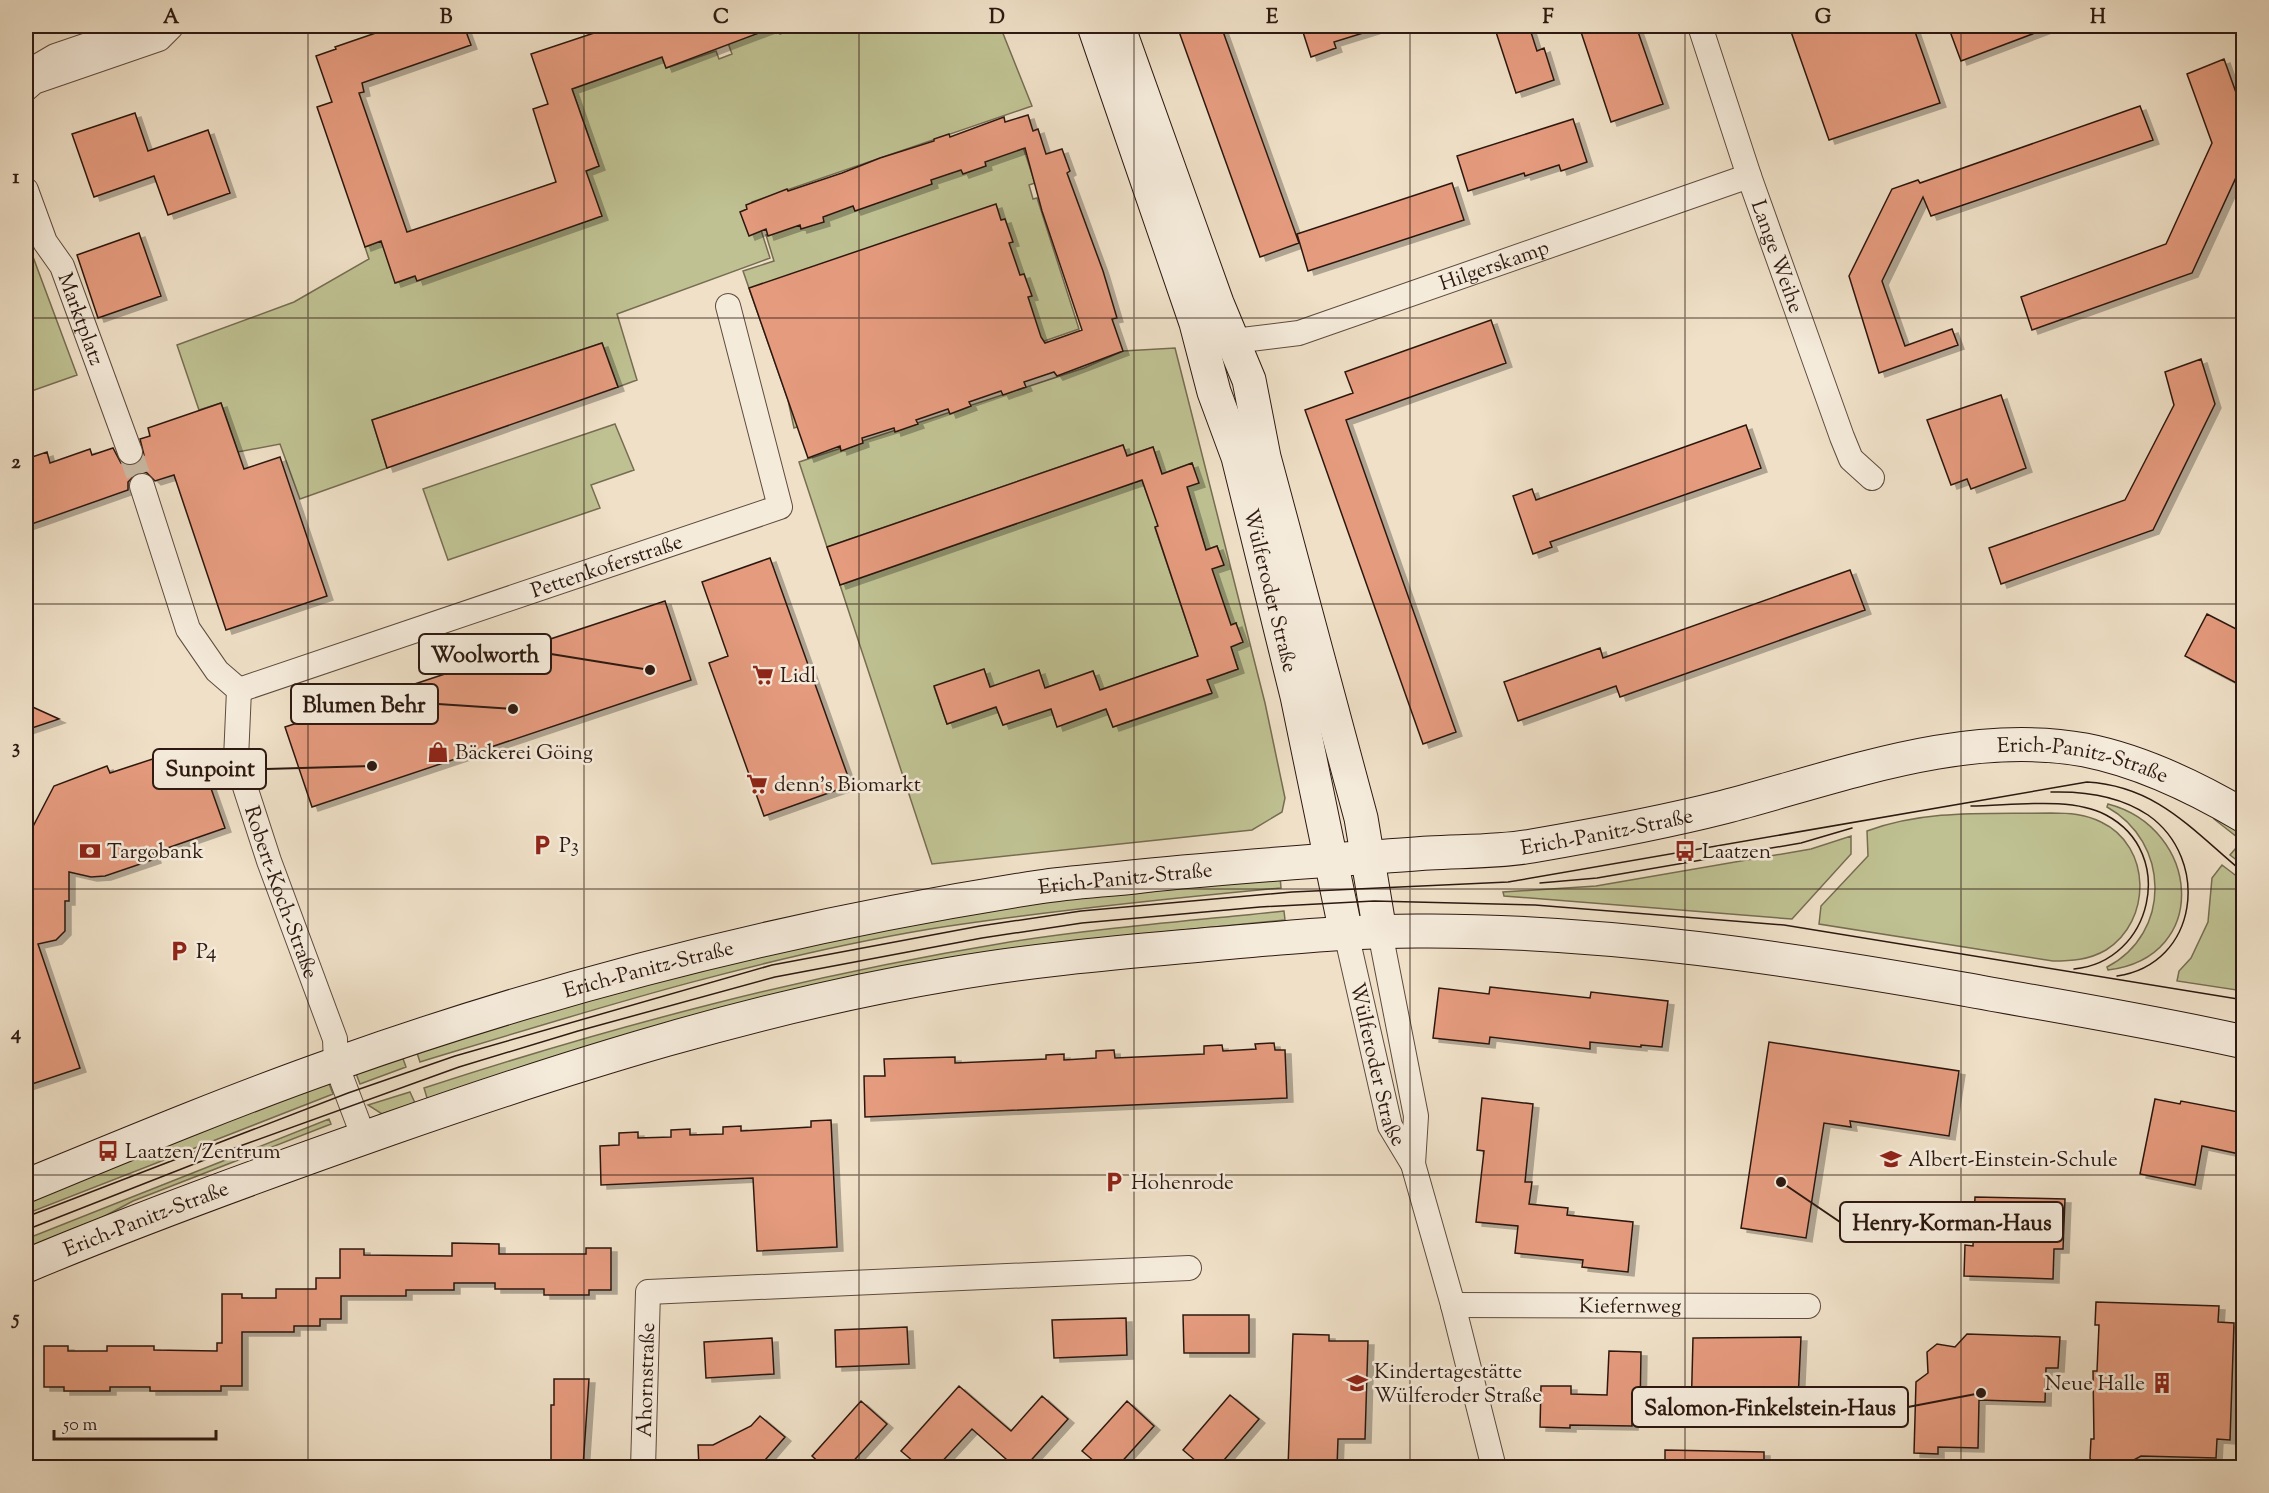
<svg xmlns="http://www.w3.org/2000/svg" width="2269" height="1493" viewBox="0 0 2269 1493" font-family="'Sorts Mill Goudy',serif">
<defs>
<filter id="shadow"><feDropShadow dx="6" dy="4" stdDeviation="0" flood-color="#0004"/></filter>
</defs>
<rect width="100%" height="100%" fill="#efe0c7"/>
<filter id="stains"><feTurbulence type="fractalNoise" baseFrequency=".00333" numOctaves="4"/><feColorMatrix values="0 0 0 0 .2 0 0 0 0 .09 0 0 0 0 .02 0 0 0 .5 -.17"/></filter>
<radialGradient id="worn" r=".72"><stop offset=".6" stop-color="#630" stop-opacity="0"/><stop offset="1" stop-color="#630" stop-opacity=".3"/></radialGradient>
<path fill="#bfc192" stroke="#766d52" stroke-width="1.5" d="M803,26H1000L1032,106L752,202L770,258L617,314L637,380L618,387L602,343L372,420L387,468L300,499L280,444L238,452L221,403L199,410L177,345L294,302L369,259L365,247L388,238L396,283L415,276L417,280L601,216L579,174L599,166L572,89L662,57L666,68L716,51L719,59L732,54L728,43L777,27L780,34Z
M1023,147L1035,183L1029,185L1033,199L1037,198L1079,329L794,428L788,400L743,271L774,261L766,235Z
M26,238L77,375L26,393Z
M1175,348L1265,703L1285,798L1282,812L1252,830L932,864L840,585L1142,480L1149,500L1162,525L1155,528L1198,656L1100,690L1093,671L1045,688L990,687L984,670L934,687L947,724L996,707L1003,725L1051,709L1057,726L1106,709L1113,727L1211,694L1207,680L1238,669L1228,639L1236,623L1225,627L1209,562L1221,558L1217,546L1206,550L1185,480L1196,476L1192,463L1162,474L1153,447L1127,456L1123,445L827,547L799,462L1084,368L1123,351Z
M615,424L634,470L591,485L600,508L448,560L423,489Z
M2108,804C2200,828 2212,957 2108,970L2107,967C2172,933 2170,842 2107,807Z
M2051,813C2069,813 2085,814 2101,822C2152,846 2152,921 2106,950C2089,960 2071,961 2053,961L1819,924L1821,906L1868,856L1867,831C1926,809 1989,814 2051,813Z
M2218,814L2243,831V865L2230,855L2242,841L2214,819Z
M1851,836V854L1792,919L1504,896L1503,892L1596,886L1811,849Z
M2222,865L2243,881V991L2177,981L2179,971L2191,958L2208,922L2212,878Z
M1280,876L1281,888C1164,899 1046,911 930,929C757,958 588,1011 420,1062L416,1050L686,968L1025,902Z
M1284,911L1285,920L1052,943L428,1101L424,1088C617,1025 804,976 1004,943C1097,928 1191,921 1284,911Z
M401,1053L406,1067L360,1084L355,1071Z
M328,1081L333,1094L26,1214V1198Z
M410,1092L415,1103L382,1114L368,1105Z
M329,1119L331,1124L133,1201L71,1234L26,1252V1239Z"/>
<path fill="#e59b7e" stroke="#2d1911" stroke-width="1.5" filter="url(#shadow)" d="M396,26H464L471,45L362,83L364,92L359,93L407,232L556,182L533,109L548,104L531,54L615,26H652L654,33L676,26H772V28L666,68L662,57L572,89L599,166L586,171L602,216L417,281L415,276L395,283L381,241L365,247L317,107L332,102L316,56L336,49L335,47Z
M1177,26H1221L1299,243L1260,257Z
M1301,26H1375L1376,29L1334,42L1336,48L1311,57Z
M1494,26H1529L1537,51L1544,48L1554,80L1516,93Z
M1579,26H1636L1663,104L1611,122Z
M1789,26H1913L1940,103L1829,140Z
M1948,26H2051V27L1961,61Z
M2224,59L2244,115V160L2192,273L2032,330L2021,297L2166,244L2212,143L2187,74Z
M2140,106L2153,140L1931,216L1923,197L1882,281L1905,346L1952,329L1958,345L1879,373L1849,276L1892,189L1918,180L1920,183Z
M135,113L148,151L208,130L230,193L168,215L154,176L94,197L72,134Z
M1028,115L1033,131L1038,129L1046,154L1062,149L1070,171L1067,173L1103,271L1117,318L1112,319L1123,351L1057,376L1054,372L1024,382L1026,387L1003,395L1001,391L969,402L971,406L950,414L948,409L916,420L918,424L895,432L894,428L862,438L863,443L841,451L840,446L808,458L749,288L996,204L1001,220L1005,219L1013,242L1009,243L1020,275L1024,274L1032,296L1028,297L1041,337L1045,343L1082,330L1042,211L1025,148L985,162L986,166L963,174L961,170L931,180L932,184L855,211L853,206L823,217L824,222L801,229L800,225L768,236L766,229L749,236L740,212L747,209L746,205L787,189L788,191L842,173L880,158L934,141V139L949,134L950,137L1004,117L1005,122Z
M1573,119L1587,162L1561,171L1559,165L1525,176L1524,173L1468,191L1457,156Z
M1452,183L1464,220L1308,271L1297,234Z
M139,233L161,296L98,318L77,255Z
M1491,320L1506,363L1346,420L1456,732L1423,744L1305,410L1353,393L1345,372Z
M602,343L618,387L387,468L372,420Z
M2201,359L2215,404L2153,530L2001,584L1989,548L2125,500L2174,405L2165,372Z
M2001,395L2026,468L1971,489L1967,479L1951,485L1927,420Z
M221,403L244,469L280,457L327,596L226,630L174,475L155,481L146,472L137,473L128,482V490L26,526V459L47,452L50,463L90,449L92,455L113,448L121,463L134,466L144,455L140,439L150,436L148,428Z
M1746,425L1761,468L1550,542L1552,547L1533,554L1513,496L1532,489L1536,500Z
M1123,445L1127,456L1153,447L1162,474L1192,463L1199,483L1187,487L1206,550L1217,546L1224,565L1212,569L1231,625L1236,623L1243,642L1231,647L1238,669L1207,680L1212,693L1113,727L1106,709L1057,727L1051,709L1003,725L996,707L947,724L934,686L984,669L990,687L1039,670L1045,688L1093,671L1100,690L1198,656L1155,527L1158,526L1142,480L840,585L827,547Z
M770,558L851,785L764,816L709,663L728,656L702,582Z
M1850,570L1865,610L1620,697L1616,686L1518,721L1504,682L1600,648L1603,658Z
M665,601L691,680L312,807L285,727Z
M2207,614L2244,633V687L2185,656Z
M26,704L59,719L26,730Z
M177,751L191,753L202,763L225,828L153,853L155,859L105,876L91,877L69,872V901H65V931L56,940L38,944L80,1068L26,1086V840L54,786L107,766L110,773Z
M1490,987L1590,998L1591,992L1668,1001L1662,1047L1641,1045V1047L1590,1042V1049L1490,1037L1489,1044L1433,1038L1439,988L1489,994Z
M1769,1042L1959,1071L1949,1136L1850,1121L1851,1127L1824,1123L1806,1238L1741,1228Z
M1274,1043L1275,1050H1285L1287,1098L865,1117L864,1076H885L884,1059L955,1057V1063L1046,1059V1055L1064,1054V1060L1096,1058V1051L1114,1050L1115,1058L1204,1054V1046L1222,1045L1223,1051L1256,1049L1255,1044Z
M1482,1098L1533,1104L1525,1182H1532L1529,1204L1568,1208L1567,1215L1633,1222L1628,1272L1582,1267L1583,1260L1515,1253L1518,1226L1476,1222L1484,1151L1477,1150Z
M2155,1099L2180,1104L2181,1101L2244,1113V1155L2202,1146L2195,1185L2140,1174Z
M831,1120L837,1247L757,1251L753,1178L601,1185L600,1146L619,1145V1133L638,1132V1138L671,1137V1130L690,1129V1135L723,1134V1127L741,1126V1131L811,1127V1121Z
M1975,1197L2065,1199L2063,1249H2054L2053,1279L1964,1276L1965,1245L1973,1246Z
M452,1243L499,1244V1254H586V1248H611V1290H589V1295H544V1289H495V1283H454V1290H406V1296H341V1319H320V1326H294V1332H242V1386H221V1391H150V1387H110V1391H64V1387H44V1346H68V1351H107V1346H154V1350L217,1351V1343H222V1294H242V1298H276V1289H316V1278H340V1249H364V1255L452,1256Z
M2096,1302L2219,1306L2218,1322L2234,1323L2230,1440L2217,1439L2216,1458L2141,1456L2121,1467H2095L2090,1458L2091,1439H2094L2093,1371H2097L2099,1325H2095Z
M1183,1315H1249V1353H1184Z
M1126,1318L1127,1355L1054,1358L1052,1320Z
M907,1327L909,1364L836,1367L835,1330Z
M1293,1334L1329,1335V1341H1368L1365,1439H1338L1337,1467H1288Z
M1967,1334L2060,1337L2058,1368H2046L2045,1402L1979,1400L1978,1448L1938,1447V1454L1914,1453L1916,1382L1928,1373L1927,1352L1937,1344L1955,1347Z
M1801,1337L1797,1422L1691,1417L1693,1338Z
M772,1338L774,1374L706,1378L704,1342Z
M1609,1351L1641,1352L1640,1412H1632V1426L1570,1425V1428L1540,1427L1541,1386H1571V1394L1607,1395Z
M554,1379H589L583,1467H551V1405H554Z
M959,1386L1011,1431L1042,1396L1068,1419L1025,1467H1015L972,1429L937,1467H920L901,1451Z
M1230,1395L1259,1419L1218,1467H1203L1183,1450Z
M861,1401L887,1424L848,1467H824L812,1456Z
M1127,1401L1154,1426L1117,1467H1101L1082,1451Z
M760,1416L785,1437L759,1467H699L698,1445H713L751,1426Z
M1665,1450L1764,1452V1467H1665Z"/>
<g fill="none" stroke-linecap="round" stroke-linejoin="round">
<path stroke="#c8b8a3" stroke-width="24" stroke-dasharray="24 12" stroke-linecap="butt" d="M130,452L142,486"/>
<defs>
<g id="street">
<path id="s1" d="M1700,26L1749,176L1842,437L1851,459L1872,478"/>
<path d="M26,73L55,56L143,26"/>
<path d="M26,89L34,82L159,39L171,27"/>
<path id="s2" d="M26,190L45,242L62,266L130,452"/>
<path id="s3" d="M1234,341L1299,333L1749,176"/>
<path id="s4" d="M142,486L188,629L217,671L239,690L236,759L269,861L335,1039L336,1064L364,1138"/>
<path id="s5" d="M239,690L780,507L728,306"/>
<path d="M1380,932L1416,1116L1413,1164"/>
<path id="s6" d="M1346,933L1390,1126L1413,1164L1453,1305L1494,1468"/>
<path id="s7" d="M1453,1305L1808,1306"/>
<path id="s8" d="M643,1468L648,1292L1189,1268"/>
</g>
<g id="secondary">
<path id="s9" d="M1094,26L1196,323L1214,392L1238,457L1297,696L1346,933"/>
<path d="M1118,26L1217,303L1249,380L1264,457L1361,818L1380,932"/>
<path id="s10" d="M26,1186C128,1144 231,1101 336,1064C564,983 800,924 1039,887C1073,882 1108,880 1142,876C1237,866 1333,860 1429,853C1463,851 1498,852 1532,846C1596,835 1661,823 1724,807C1839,777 1964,728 2085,750C2141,761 2195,787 2244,816"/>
<path id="s11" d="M26,1266C145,1216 267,1172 389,1129C572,1065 759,1006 951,974C1037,959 1125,952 1212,944C1284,938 1356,930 1429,931C1608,931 1787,958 1963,989C2056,1006 2150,1021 2244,1042"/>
</g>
</defs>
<use href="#street" stroke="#5e4b3e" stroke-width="26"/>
<use href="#secondary" stroke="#2d1911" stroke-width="35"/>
<use href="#street" stroke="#f5ebdb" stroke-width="24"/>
<use href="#secondary" stroke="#f5ebdb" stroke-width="33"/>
<path stroke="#2d1911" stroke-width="1.5" d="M2051,792C2085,791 2120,796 2148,815C2211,859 2199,964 2117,976
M1971,806C2010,806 2071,796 2106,815C2178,853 2152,962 2074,969
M1540,883L1597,878L1801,843L1852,828
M26,1217L348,1093L455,1056L772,965L980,926L1081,911L1292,892L1508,882L2087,782C2157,786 2192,830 2244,873
M26,1230L240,1146L459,1067L578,1031L775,977L982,938L1082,923L1260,907L1374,901L1535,905L1784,925L2244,1000"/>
</g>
<path fill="none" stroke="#2d1911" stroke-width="1.5" stroke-opacity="0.55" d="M308,26V1468M584,26V1468M859,26V1468M1134,26V1468M1410,26V1468M1685,26V1468M1961,26V1468M26,318H2244M26,604H2244M26,889H2244M26,1175H2244"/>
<defs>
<symbol id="supermarket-bare" viewBox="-9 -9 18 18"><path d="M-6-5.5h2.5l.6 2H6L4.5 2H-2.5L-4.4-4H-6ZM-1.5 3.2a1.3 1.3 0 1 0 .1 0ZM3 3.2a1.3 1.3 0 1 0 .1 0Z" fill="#8f2418" stroke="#f5ebdb" stroke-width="2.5" paint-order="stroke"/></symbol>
<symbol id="shop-bare" viewBox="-9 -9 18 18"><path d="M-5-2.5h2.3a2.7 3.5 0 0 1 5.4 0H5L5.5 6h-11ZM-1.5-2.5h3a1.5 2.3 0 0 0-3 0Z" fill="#8f2418" stroke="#f5ebdb" stroke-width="2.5" paint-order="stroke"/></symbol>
<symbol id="parking-bare" viewBox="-9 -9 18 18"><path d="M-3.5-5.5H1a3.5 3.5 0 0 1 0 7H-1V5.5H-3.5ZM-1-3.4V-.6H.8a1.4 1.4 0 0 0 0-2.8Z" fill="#8f2418" stroke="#f5ebdb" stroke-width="2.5" paint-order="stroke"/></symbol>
<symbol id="bank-bare" viewBox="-9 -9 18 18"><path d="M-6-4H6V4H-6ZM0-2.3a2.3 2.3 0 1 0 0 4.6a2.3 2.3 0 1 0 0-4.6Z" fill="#8f2418" stroke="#f5ebdb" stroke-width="2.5" paint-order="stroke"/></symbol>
<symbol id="bus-bare" viewBox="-9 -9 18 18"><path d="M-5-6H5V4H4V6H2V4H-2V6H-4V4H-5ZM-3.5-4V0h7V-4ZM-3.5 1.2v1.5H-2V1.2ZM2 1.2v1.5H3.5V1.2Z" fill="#8f2418" stroke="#f5ebdb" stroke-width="2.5" paint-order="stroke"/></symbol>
<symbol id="school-bare" viewBox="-9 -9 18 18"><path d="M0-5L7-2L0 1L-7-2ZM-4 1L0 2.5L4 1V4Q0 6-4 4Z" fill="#8f2418" stroke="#f5ebdb" stroke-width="2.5" paint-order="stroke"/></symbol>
<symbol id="building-bare" viewBox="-9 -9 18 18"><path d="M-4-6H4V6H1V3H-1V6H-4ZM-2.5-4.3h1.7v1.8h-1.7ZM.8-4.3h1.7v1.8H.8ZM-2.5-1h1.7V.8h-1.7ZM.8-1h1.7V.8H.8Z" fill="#8f2418" stroke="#f5ebdb" stroke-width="2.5" paint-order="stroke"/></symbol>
</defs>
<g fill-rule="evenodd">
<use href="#supermarket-bare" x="748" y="660" width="30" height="30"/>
<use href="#shop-bare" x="423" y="737" width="30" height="30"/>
<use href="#supermarket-bare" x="742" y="769" width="30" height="30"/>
<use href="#parking-bare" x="527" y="830" width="30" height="30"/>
<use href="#bank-bare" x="75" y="836" width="30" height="30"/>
<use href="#bus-bare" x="1670" y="836" width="30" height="30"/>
<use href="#parking-bare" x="164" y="936" width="30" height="30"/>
<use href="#bus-bare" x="93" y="1136" width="30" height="30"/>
<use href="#school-bare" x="1876" y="1144" width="30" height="30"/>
<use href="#parking-bare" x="1099" y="1167" width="30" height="30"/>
<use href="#school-bare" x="1342" y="1368" width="30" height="30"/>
<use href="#building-bare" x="2147" y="1368" width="30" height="30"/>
</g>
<g text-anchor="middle" stroke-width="5" stroke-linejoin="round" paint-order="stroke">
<g font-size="21" fill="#2d1911" stroke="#f5ebdb">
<text dy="7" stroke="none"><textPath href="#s1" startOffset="243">Lange Weihe</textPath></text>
<text dy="7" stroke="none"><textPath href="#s3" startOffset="272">Hilgerskamp</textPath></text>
<text dy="7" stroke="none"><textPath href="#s2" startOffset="141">Marktplatz</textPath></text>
<text dy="7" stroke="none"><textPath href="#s5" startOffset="388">Pettenkoferstraße</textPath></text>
<text dy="7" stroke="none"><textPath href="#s9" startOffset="592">Wülferoder Straße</textPath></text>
<text dy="7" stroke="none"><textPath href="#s10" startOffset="2118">Erich-Panitz-Straße</textPath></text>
<text dy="7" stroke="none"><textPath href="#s10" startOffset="1630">Erich-Panitz-Straße</textPath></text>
<text dy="7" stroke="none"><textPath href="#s10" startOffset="1146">Erich-Panitz-Straße</textPath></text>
<text dy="7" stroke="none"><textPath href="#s4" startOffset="440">Robert-Koch-Straße</textPath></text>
<text dy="7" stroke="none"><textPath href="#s10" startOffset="660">Erich-Panitz-Straße</textPath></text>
<text dy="7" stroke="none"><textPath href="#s6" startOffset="135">Wülferoder Straße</textPath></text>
<text dy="7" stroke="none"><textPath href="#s11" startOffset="129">Erich-Panitz-Straße</textPath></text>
<text dy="7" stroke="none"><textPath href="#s7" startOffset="177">Kiefernweg</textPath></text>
<text dy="7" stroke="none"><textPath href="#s8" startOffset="88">Ahornstraße</textPath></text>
</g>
<g font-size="21" fill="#2d1911" stroke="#f5ebdb" text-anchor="start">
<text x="780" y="682">Lidl</text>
<text x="455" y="759">Bäckerei Göing</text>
<text x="774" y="791">denn's Biomarkt</text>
<text x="559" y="852">P3</text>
<text x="107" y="858">Targobank</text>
<text x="1702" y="858">Laatzen</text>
<text x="196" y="958">P4</text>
<text x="125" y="1158">Laatzen/Zentrum</text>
<text x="1908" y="1166">Albert-Einstein-Schule</text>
<text x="1131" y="1189">Hohenrode</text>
<text x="1374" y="1378">Kindertagestätte<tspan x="1374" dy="24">Wülferoder Straße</tspan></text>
<text x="2145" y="1390" text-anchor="end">Neue Halle</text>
</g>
</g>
<path fill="none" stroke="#2d1911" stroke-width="2" d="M650 670L551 654M513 709L438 704M372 766L266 769M1781 1182L1840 1222M1981 1393L1908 1407"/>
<g fill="#2d1911" stroke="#f5ebdb" stroke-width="2">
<circle cx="650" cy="670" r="6"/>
<circle cx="513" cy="709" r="6"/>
<circle cx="372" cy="766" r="6"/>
<circle cx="1781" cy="1182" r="6"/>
<circle cx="1981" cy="1393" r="6"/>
</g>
<g fill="#f5ebdb" stroke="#2d1911" stroke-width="2">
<rect x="419" y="634" width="132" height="40" rx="6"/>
<rect x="291" y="684" width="147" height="40" rx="6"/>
<rect x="153" y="749" width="113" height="40" rx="6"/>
<rect x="1840" y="1202" width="223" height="40" rx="6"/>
<rect x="1632" y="1387" width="276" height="40" rx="6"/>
</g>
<g font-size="22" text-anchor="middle" font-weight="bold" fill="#2d1911">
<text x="485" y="662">Woolworth</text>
<text x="364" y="712">Blumen Behr</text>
<text x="210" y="776">Sunpoint</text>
<text x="1952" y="1230">Henry-Korman-Haus</text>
<text x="1770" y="1415">Salomon-Finkelstein-Haus</text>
</g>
<rect width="2269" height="1493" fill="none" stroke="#efe0c7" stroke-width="66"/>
<path d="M54 1430v9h162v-9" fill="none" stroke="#2d1911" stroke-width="3"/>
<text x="63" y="1430" font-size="18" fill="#2d1911" stroke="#f5ebdb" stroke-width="4.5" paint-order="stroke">50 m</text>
<rect x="33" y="33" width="2203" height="1427" fill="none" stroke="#2d1911" stroke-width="2"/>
<g font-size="20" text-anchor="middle" font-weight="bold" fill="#2d1911">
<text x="171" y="23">A</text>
<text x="446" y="23">B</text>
<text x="721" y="23">C</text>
<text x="997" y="23">D</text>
<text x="1272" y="23">E</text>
<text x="1548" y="23">F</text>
<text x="1823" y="23">G</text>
<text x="2098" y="23">H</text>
<text x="16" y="183">1</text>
<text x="16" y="468">2</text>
<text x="16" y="753">3</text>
<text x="16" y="1039">4</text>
<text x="16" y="1324">5</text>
</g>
<rect width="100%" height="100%" filter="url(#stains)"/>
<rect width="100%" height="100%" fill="url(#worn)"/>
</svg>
